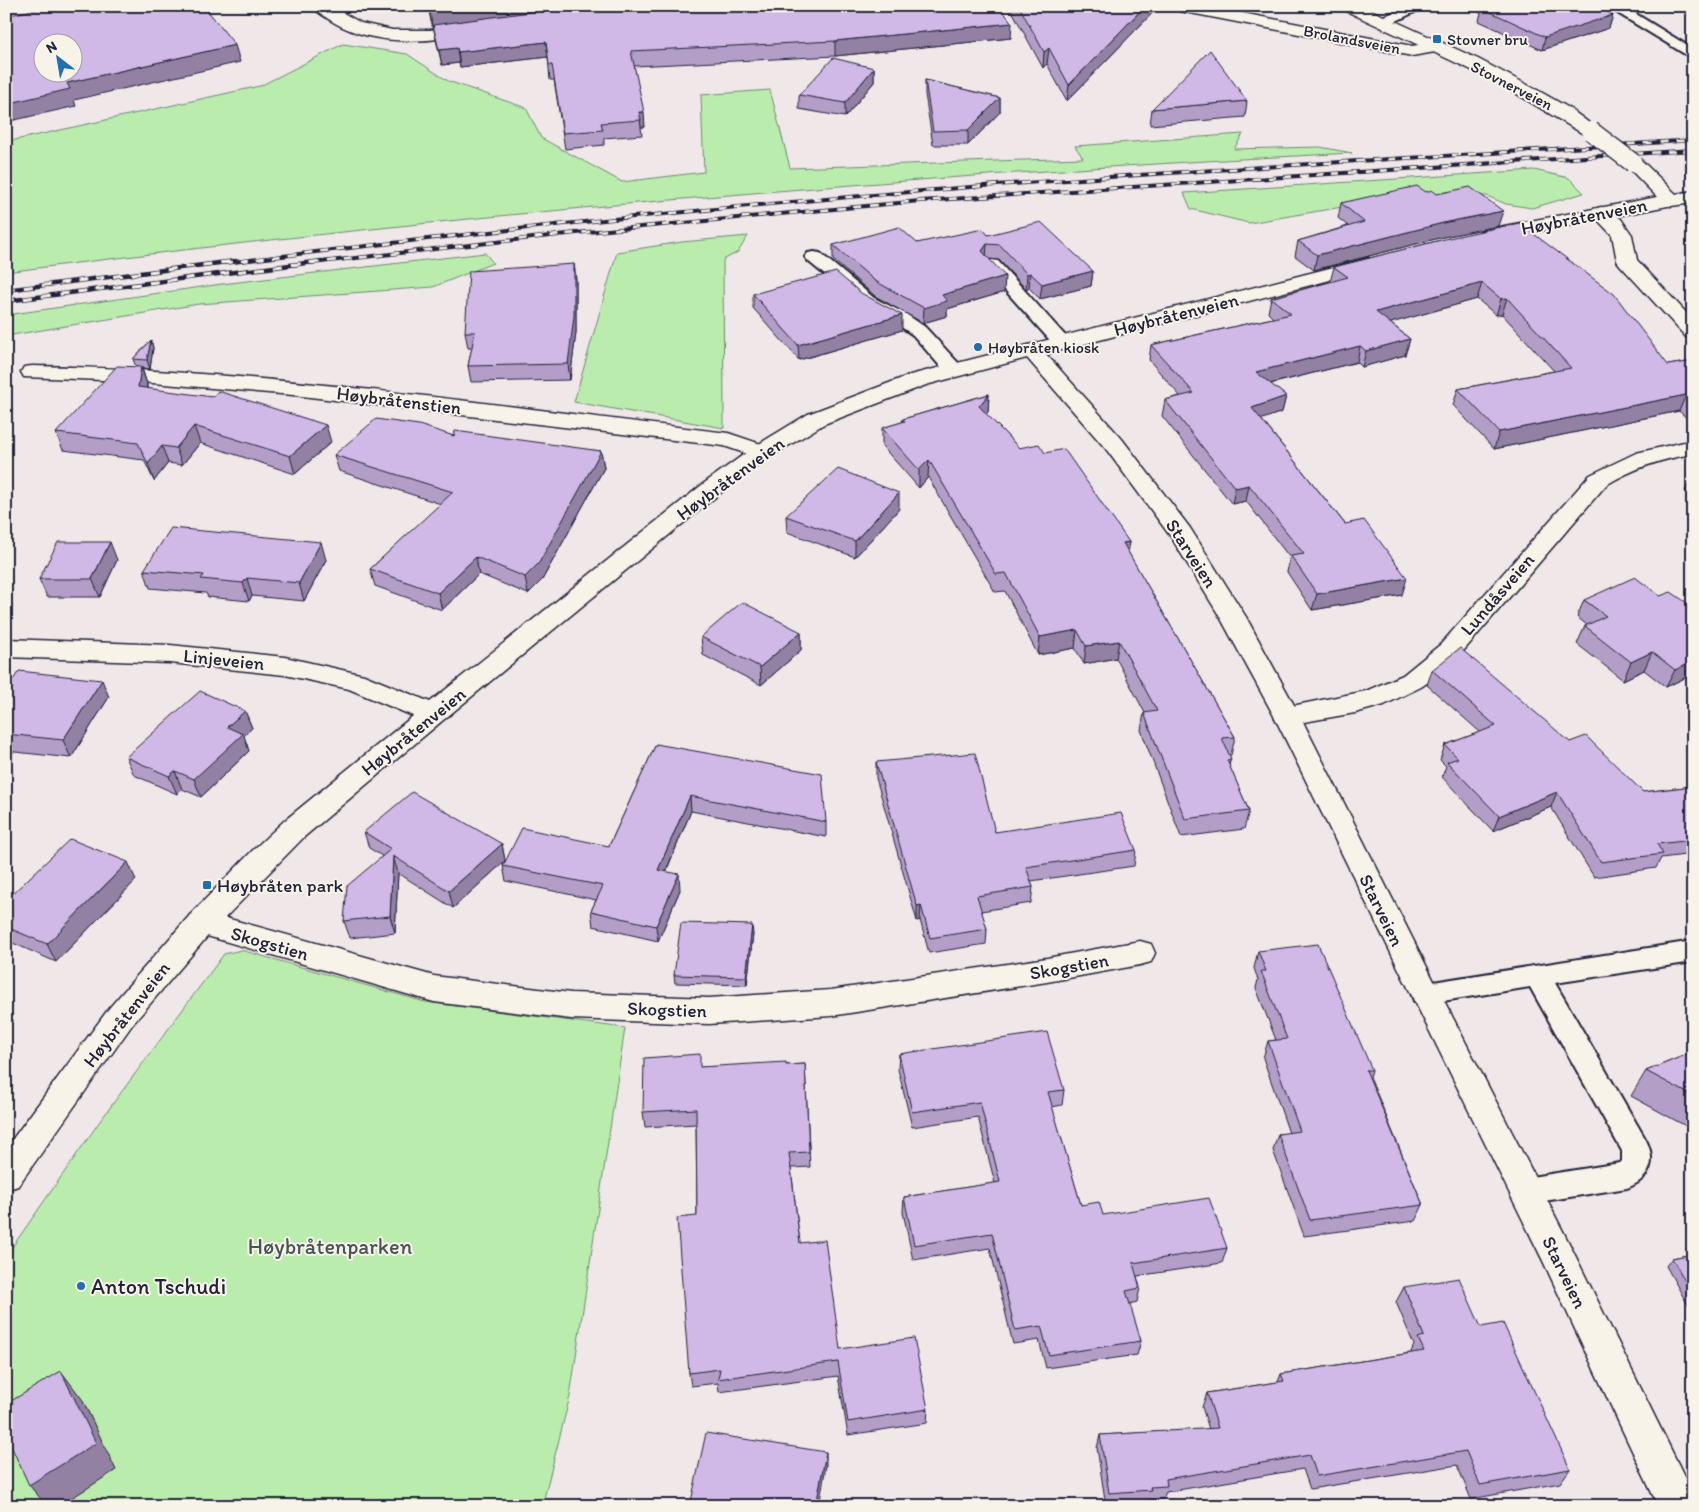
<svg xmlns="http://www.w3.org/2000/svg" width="1699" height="1512" viewBox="0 0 1699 1512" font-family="Itim,sans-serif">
<rect width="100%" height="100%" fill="#efe7e8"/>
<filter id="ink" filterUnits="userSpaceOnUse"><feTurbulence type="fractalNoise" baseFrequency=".02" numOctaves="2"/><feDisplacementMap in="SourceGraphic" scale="10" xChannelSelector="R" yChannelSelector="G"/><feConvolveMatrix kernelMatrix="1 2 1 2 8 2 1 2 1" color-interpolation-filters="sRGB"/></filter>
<g filter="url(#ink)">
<path fill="#baedad" stroke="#6e8874" d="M343,44L407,54L448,81L526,108L541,138L622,182L704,172L701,95L770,90L790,168L1083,158L1075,146L1243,134L1234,149L1320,147L1352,153C902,176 453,214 6,272V142L260,86Z
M1534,170L1569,178L1584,193L1532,208L1506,204L1487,196H1406L1249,223L1191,209L1184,193Z
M748,236L738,252L723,260L724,428L574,402L617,252L682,242Z
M485,253L493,263L433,287L199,304L6,336V315L222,284Z
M241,950L425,1002L625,1028L570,1396L542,1506H6V1256L100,1121L224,954Z"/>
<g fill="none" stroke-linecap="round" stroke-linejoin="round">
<defs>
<path id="service" d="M1408,6H1427L1388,25L1383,26L1376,22L1378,19Z
M1606,6H1623L1693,49V59Z
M814,252L820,253L874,298L906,314L925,327L961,366L963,370L961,374H947L913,335L894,322L862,306L808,261L805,257L808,253Z
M992,260L998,261L1068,339L1071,343L1068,347H1056L986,269L983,265L986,261Z
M1693,941V962L1555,983L1646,1140C1657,1162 1650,1179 1627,1188L1525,1204L1515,1200L1510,1191L1515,1182L1525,1178L1620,1163L1622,1161V1151L1530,987L1424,1004L1414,1001L1411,993L1414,985Z"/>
<path id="minor" d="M312,6H331L361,23L392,30H430L470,24L478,29L476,32C429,44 369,47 327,18C322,15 316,11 312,6Z
M1172,6H1206L1412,46L1435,42L1441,43L1443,47L1441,51L1412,56L1180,11Z
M1601,207L1608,209L1621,219L1632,235L1637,260L1693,320V339L1686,337L1620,265L1617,261L1612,235L1591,213L1594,209Z
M32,366C265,370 497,406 728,433L770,447L773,452L770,457L762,459L724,446L293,395L129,381L24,377L21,372L24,367Z
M1693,440V454C1661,459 1634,468 1606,485L1459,656L1440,674L1421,687L1384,705L1355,713L1287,725L1277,723L1274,716L1277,709L1366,691L1403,675L1441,644L1590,475L1636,453Z
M201,911L434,976L571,993L709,998L831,990L1047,958L1140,941L1151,944L1155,953L1151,962L1140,965L1047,982L831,1016L709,1024L571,1019L434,1002L190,931L186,923L190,915Z"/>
<path id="tertiary" d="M1340,6H1362L1478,59L1539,91L1569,108L1600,131L1597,135H1585L1497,82L1342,9Z
M1633,157L1640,159L1678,196L1681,200L1678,204L1488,241L1481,239L1478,235L1481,231L1488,229L1657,197L1624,163L1626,159Z
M1369,258L1376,260L1379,264L1376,268L1046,354L1122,439L1190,528L1246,617L1300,716L1437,987L1567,1239L1692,1492L1693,1506H1658L1543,1261L1274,716L1220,617L1171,537L1106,449L1027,358L926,385L824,424L770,457L719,494L442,721L304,837L212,931L132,1025L18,1186L6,1190V1148L110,1007L190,915L253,850L284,821L413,716L349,689L285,675L170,663L6,657V639L170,645L285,657L364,675L430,702L703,484L754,447L808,414L910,375Z"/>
<path id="secondary" d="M1693,191V203L1671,206L1664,204L1661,200L1664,196Z"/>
</defs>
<use href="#service" stroke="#22223b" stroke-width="4"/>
<use href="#minor" stroke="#22223b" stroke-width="3"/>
<use href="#tertiary" stroke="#22223b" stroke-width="3"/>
<use href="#secondary" stroke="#22223b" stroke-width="3"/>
<use href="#service" fill="#f7f3e8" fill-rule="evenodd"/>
<use href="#minor" fill="#f7f3e8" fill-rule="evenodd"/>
<use href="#tertiary" fill="#f7f3e8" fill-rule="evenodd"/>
<use href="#secondary" fill="#f7f3e8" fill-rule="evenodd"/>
<defs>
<path id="rail-far1" d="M225,263C465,233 705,208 947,189C1195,169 1444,157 1693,140
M312,263L576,233L920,201L1693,150"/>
<path id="rail" d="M6,290L235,261
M6,301L322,261"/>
</defs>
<use href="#rail-far1" stroke="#22223b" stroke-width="4"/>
<use href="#rail" stroke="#22223b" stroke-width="4.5"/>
<use href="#rail-far1" stroke="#f7f3e8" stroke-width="2.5" stroke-dasharray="8" stroke-linecap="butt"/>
<use href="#rail" stroke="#f7f3e8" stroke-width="3" stroke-dasharray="9" stroke-linecap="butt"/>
<defs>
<path id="tertiary-bridge" d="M1591,131L1633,163"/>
</defs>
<use href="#tertiary-bridge" stroke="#22223b" stroke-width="21" stroke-linecap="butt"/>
<use href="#tertiary-bridge" stroke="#f7f3e8" stroke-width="18"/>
</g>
<path fill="#b39ec7" stroke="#22223b" d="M428,6H999L1011,38L835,56L634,66L645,127H641L642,135L604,138V145L565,149L554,80H550L548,57L460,67L459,63L442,65L436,40L433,26H432Z
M1011,6H1159L1067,101L1047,64L1043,68L1011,9Z
M1466,6H1605L1606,12L1613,15L1609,28L1542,50L1479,21L1481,13Z
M874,68V82L845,117L799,109V95Z
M925,80L1000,98V112L968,145H933L925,94Z
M1247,101L1245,117L1150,125L1152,109Z
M1426,192L1437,194L1498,226L1443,237L1314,270L1295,256L1298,241L1348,226L1338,218L1341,203Z
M988,235L1093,271L1091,286L1040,299L1029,288L1026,289L999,260L990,259L1004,292L947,309V316L923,323L875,296L833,260V245L917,243Z
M1449,238L1668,365L1693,361V424L1679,411L1494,449L1453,405L1458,389L1554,371L1502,314L1496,315L1477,299L1390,323L1410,339L1405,355L1362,367L1357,362L1270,384L1286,396L1282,412L1261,419L1402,595L1312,610L1287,572L1290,558L1246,501L1232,504L1162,416L1165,400L1180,396L1149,360L1151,345L1273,318L1268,313L1271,298L1330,282L1334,267Z
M574,264L576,280V332L570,380L471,382L468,366L472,348H468L465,332Z
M753,294L902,330L799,360L753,308Z
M151,340L153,348L150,369L142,368L147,384V388L331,442L295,474L200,443L182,465L168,463L154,481L144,460L63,450L56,433L136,367L133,359Z
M989,394L988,412L986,414L1019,448L1045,453L1129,542L1128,552L1235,737L1231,755H1229L1231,759L1229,765L1249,811L1244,829L1181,837L1141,730L1144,713H1145L1116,658L1084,664L1075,648L1038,655L1005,591L995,592L928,477L919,488L882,446V428L902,422L903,419Z
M454,436L601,451L604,468L542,580L528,594L479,574L442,610L375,586L370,569L441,504L339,471L334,455Z
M1693,474V497L1685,491Z
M899,509L855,557L787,532L786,516Z
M117,560L100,597H47L39,579Z
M326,560L304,601L252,596L249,601L208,597L206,593L150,588L144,570Z
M1584,600L1693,674L1666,687L1644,670L1623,680L1577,644L1585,626L1587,625L1577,617Z
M801,632V650L761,685L703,655L701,637Z
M1432,670L1570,742L1643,792L1693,786V854L1661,858L1656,868L1594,877L1551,807L1493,831L1442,777L1446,766L1440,760L1445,745L1480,732L1427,685Z
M6,690L109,697L71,758L6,751Z
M245,711L252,728L244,736L249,751L201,797L182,789L177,794L134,775L126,757Z
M656,744L826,822V837L691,811L666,872L680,890L658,941L593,926L591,911L596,900L506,881L503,866L505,861L453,908L398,873L395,933L350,938L344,921L382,856L369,848L364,832L502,844L505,861L609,846Z
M876,762L995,832L1136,850L1134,866L1031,881L1033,887L1031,903L981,911L987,929L986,944L929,953L920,920L917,921L876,778Z
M136,880L56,962L6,940V900Z
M753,934L747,985L675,983L674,975Z
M1258,951L1372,1070L1370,1077L1423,1205L1415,1221L1304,1236L1273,1150L1278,1134L1289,1133L1263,1058L1268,1041L1276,1040L1256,988L1258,980L1254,968Z
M1693,1052V1130L1631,1096L1646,1071Z
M899,1054L1064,1090L1062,1105L1052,1107L1081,1205L1103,1215L1227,1248L1222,1263L1137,1276L1140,1288L1137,1302L1129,1304L1141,1341L1137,1355L1046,1368L1039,1340L1013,1344L990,1248L913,1260L903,1212L904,1197L995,1183L978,1117L912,1127L898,1069Z
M805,1064L810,1167L791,1168L800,1243L840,1349L928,1409L927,1423L848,1435L838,1376L719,1392L718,1383L691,1386L689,1373L697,1216L696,1124L645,1127L643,1112L702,1067L786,1065Z
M1693,1254V1314L1666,1266L1672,1258Z
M1404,1287L1481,1327L1570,1469L1560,1483L1471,1499L1457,1465L1310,1489L1303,1469L1166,1492L1163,1499L1148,1500L1147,1504L1106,1506L1097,1448L1100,1435L1209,1429L1202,1407L1207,1393L1278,1382L1281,1374L1411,1353V1352L1414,1345L1396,1302Z"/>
<path fill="#9281a2" stroke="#22223b" d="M374,6H395L374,9Z
M478,6H531L532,13L432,26L430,12Z
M1145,6H1159L1067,101L1069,85Z
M1606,11L1604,18L1613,15L1609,28L1542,50L1545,37Z
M1012,23L1011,38L835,56V41Z
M546,42L548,57L460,67L458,52Z
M235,45L240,62L74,100L76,106L6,122V104L67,83Z
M457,48L459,63L442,65L439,50Z
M1049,48L1047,64L1043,68L1044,52Z
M874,68V82L845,117V103Z
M1000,98V112L968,145V130Z
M639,112H644L645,127H641Z
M1503,211L1498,226L1443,237L1314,270L1317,255L1447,222Z
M987,244L986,259L982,251Z
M574,264L576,280V332L570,380L568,364Z
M1093,271L1091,286L1040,299L1042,284Z
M1030,273L1029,288L1026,289L1027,274Z
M1005,276L1004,292L947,309V316L923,323L924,308L942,295Z
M1482,283L1477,299L1373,328L1376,312Z
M1507,298L1502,314L1496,315L1501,299Z
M902,315V330L799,360L798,345Z
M1410,339L1405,355L1362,367L1366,351Z
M151,340L153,348L150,369L147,360Z
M1360,346L1357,362L1253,388L1256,372Z
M141,367L147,384L144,404L138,387Z
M989,394L988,412L978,423L979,406Z
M1686,395L1679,411L1494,449L1499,432Z
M1286,396L1282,412L1249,424L1252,408Z
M326,425L331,442L295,474L290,456Z
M194,426L200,443L182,465L176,448Z
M162,446L168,463L154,481L148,464Z
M601,451L604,468L542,580L528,594L525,577Z
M929,460L928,477L919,488V470Z
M1249,485L1246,501L1232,504L1235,488Z
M899,493V509L855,557V541Z
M110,542L117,560L100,597L92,579Z
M321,542L326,560L304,601L299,583Z
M1129,542L1127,560L1123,543Z
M476,557L479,574L442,610L438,593Z
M247,578L252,596L249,601L243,583Z
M1407,578L1402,595L1312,610L1317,594Z
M1077,630L1075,648L1038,655L1040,637Z
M801,632V650L761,685L760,667Z
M1119,641L1116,658L1084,664L1086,646Z
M1652,652L1644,670L1623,680L1631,662Z
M1693,661V674L1666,687L1675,670Z
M102,680L109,697L71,758L63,740Z
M245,711L252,728L244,736L249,751L201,797L194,779L227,727Z
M175,771L182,789L177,794L169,776Z
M1557,792L1551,807L1493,831L1499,816Z
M690,796L691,811L660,885L658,870Z
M502,844L505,861L453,908L449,891Z
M393,856L398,873L395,933L390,916Z
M128,862L136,880L56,962L47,944Z
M679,874L680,890L658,941L656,926Z
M921,905L920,920L917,921V906Z
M752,925L753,934L747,985L746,977Z
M61,1371L82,1399L116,1470L59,1506H47L29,1485Z
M826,1452V1466L819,1506H816Z"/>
<path fill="#d0b8e7" stroke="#22223b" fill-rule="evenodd" d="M50,6H204L235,45L67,83L70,89L6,104V16ZM42,42H72V72H42Z
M429,6H478L430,12Z
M653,6H999L1012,23L835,41L631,51L644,112H639L641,120L601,123L603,130L563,133L552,65H549L546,42L458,52L457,48L439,50L433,25L530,12Z
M1019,6H1145L1069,85L1049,48L1044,52Z
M1488,6H1605L1606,11H1604L1613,15L1545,37L1482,8Z
M1210,50L1247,101L1152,109Z
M833,58L874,68L845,103L799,95Z
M925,80L1000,98L968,130L933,131Z
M1417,186L1426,192L1432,190L1437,194L1470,187L1503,211L1447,222L1317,255L1298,241L1364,222L1341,203Z
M1041,222L1093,271L1042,284L1030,273L1027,274L1000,245L987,244L982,251L1005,276L942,295L947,301L924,308L875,281L833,245L899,227L917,243L983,229L988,235Z
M1519,223L1614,294L1668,365L1693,361V402L1686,395L1499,432L1458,389L1571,368L1507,298L1501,299L1482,283L1376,312L1410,339L1366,351L1360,346L1256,372L1286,396L1252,408L1345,524L1364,520L1407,578L1317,594L1291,556L1304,554L1249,485L1235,488L1165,400L1194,393L1151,345L1291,314L1271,298L1348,277L1334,267L1449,238Z
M574,264V316L568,364L468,366L475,332H465L469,271Z
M836,272L861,293L902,315L798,345L753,294Z
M151,340L147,360L133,359Z
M117,366L141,367L138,387L213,397L218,391L326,425L290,456L194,426L176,448L162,446L148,464L138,443L56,433Z
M989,394L979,406L1019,448L1039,444L1045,453L1064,449L1129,542L1123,543L1235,737L1222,738L1231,759L1227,760L1249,811L1185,819L1144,713L1157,711L1119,641L1086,646L1077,630L1040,637L1006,573L996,574L929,460L919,470L882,428L905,421L903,419Z
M376,419L419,425L454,436L455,431L601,451L539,563L525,577L476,557L438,593L370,569L453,492L334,455Z
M838,469L899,493L855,541L786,516Z
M171,528L321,542L299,583L247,578L243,583L201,579L204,575L144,570Z
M58,542H110L92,579H39Z
M1635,577L1660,596L1671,592L1693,607V661L1675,670L1652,652L1631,662L1585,626L1606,616L1584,600Z
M742,602L801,632L760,667L701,637Z
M1460,648L1570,742L1586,736L1643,792L1693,786V840L1657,844L1663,854L1601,862L1557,792L1499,816L1447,762L1458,758L1445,745L1496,726L1432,670Z
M19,671L102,680L63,740L6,734V690Z
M200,691L245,711L227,727L243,734L194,779L175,771L169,776L126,757Z
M656,744L822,774L826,822L690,796L658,870L679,874L656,926L591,911L603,886L503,866L522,828L609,846Z
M975,753L995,832L1121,813L1136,850L1026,867L1033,887L977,896L987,929L930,938L921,905L917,906L876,762Z
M412,792L502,844L449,891L393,856L390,916L344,921L347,886L391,849L364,832Z
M70,839L128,862L47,944L6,927V900Z
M681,923L752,925L746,977L674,975Z
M1318,944L1372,1070H1366L1423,1205L1310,1220L1278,1134L1300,1131L1268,1041L1287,1039L1261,971H1266L1258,951Z
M1047,1032L1064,1090L1048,1092L1081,1205L1099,1202L1103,1215L1209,1198L1227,1248L1133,1263L1140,1288L1126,1291L1141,1341L1049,1355L1041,1326L1015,1330L992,1233L914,1245L904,1197L1000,1182L980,1102L912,1112L899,1054Z
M1693,1052V1096L1646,1071Z
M700,1054V1067L786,1062V1065L805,1064L809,1152L789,1153L800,1243L825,1240L840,1349L914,1338L928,1409L848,1422L838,1362L718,1379L720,1369L689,1373L677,1218L697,1216L696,1109L643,1112L644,1058Z
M1693,1254V1295L1672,1258Z
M1459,1278L1481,1327L1503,1323L1570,1469L1480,1485L1466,1451L1317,1476L1310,1455L1166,1479L1167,1486L1150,1487L1151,1490L1109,1493L1100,1435L1218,1428L1207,1393L1284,1381L1281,1374L1424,1351L1418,1338L1424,1336L1404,1287Z
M61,1371L96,1443L29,1485L6,1435V1404Z
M706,1433L826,1452L816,1506H690Z"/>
</g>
<g fill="#1f6fb2" stroke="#f7f3e8" stroke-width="2">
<rect x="1432" y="34" width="10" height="10" rx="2.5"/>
<circle cx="978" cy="347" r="5"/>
<rect x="202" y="880" width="10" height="10" rx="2.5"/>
<circle cx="81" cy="1286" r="5"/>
</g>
<g text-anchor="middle" stroke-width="4" stroke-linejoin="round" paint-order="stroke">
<g font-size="16" fill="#22223b" stroke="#f7f3e8">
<text transform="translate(1352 39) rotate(11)" y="6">Brolandsveien</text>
<text transform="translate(1512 85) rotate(27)" y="6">Stovnerveien</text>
</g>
<g font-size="16" fill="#22223b" stroke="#f7f3e8" text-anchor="start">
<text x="1447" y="45">Stovner bru</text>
<text x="988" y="353">Høybråten kiosk</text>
</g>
<g font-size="19" fill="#22223b" stroke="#f7f3e8">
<text transform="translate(1584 216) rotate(-11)" y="7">Høybråtenveien</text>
<text transform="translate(1176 314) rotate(-14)" y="7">Høybråtenveien</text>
<text transform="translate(399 400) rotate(7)" y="7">Høybråtenstien</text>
<text transform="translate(730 478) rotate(-36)" y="7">Høybråtenveien</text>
<text transform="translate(1192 553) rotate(57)" y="7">Starveien</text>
<text transform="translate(1497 594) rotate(-49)" y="7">Lundåsveien</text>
<text transform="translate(224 659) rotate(6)" y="7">Linjeveien</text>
<text transform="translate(413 731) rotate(-39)" y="7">Høybråtenveien</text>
<text transform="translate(1382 910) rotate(64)" y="7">Starveien</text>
<text transform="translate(270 943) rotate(16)" y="7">Skogstien</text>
<text transform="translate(1069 966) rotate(-10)" y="7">Skogstien</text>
<text transform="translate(667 1009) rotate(2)" y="7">Skogstien</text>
<text transform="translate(126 1014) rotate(-52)" y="7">Høybråtenveien</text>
<text transform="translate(1565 1272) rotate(64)" y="7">Starveien</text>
</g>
<g font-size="19" fill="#22223b" stroke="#f7f3e8" text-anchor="start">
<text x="217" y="892">Høybråten park</text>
</g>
<g font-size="22" fill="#485558" stroke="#f7f3e8">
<text x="330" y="1254">Høybråtenparken</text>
</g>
<g font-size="22" fill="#22223b" stroke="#f7f3e8" text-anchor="start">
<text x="91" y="1294">Anton Tschudi</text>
</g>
</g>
<rect width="1699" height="1512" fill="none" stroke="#f7f3e8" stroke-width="25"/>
<rect x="12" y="12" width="1674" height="1487" fill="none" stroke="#22223b" stroke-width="2" filter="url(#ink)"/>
<g transform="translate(58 58) rotate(329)"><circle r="24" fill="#f7f3e8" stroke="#a29fa3"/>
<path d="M0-4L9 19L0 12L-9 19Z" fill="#1f6fb2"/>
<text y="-8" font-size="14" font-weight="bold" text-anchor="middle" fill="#22223b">N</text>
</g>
</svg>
